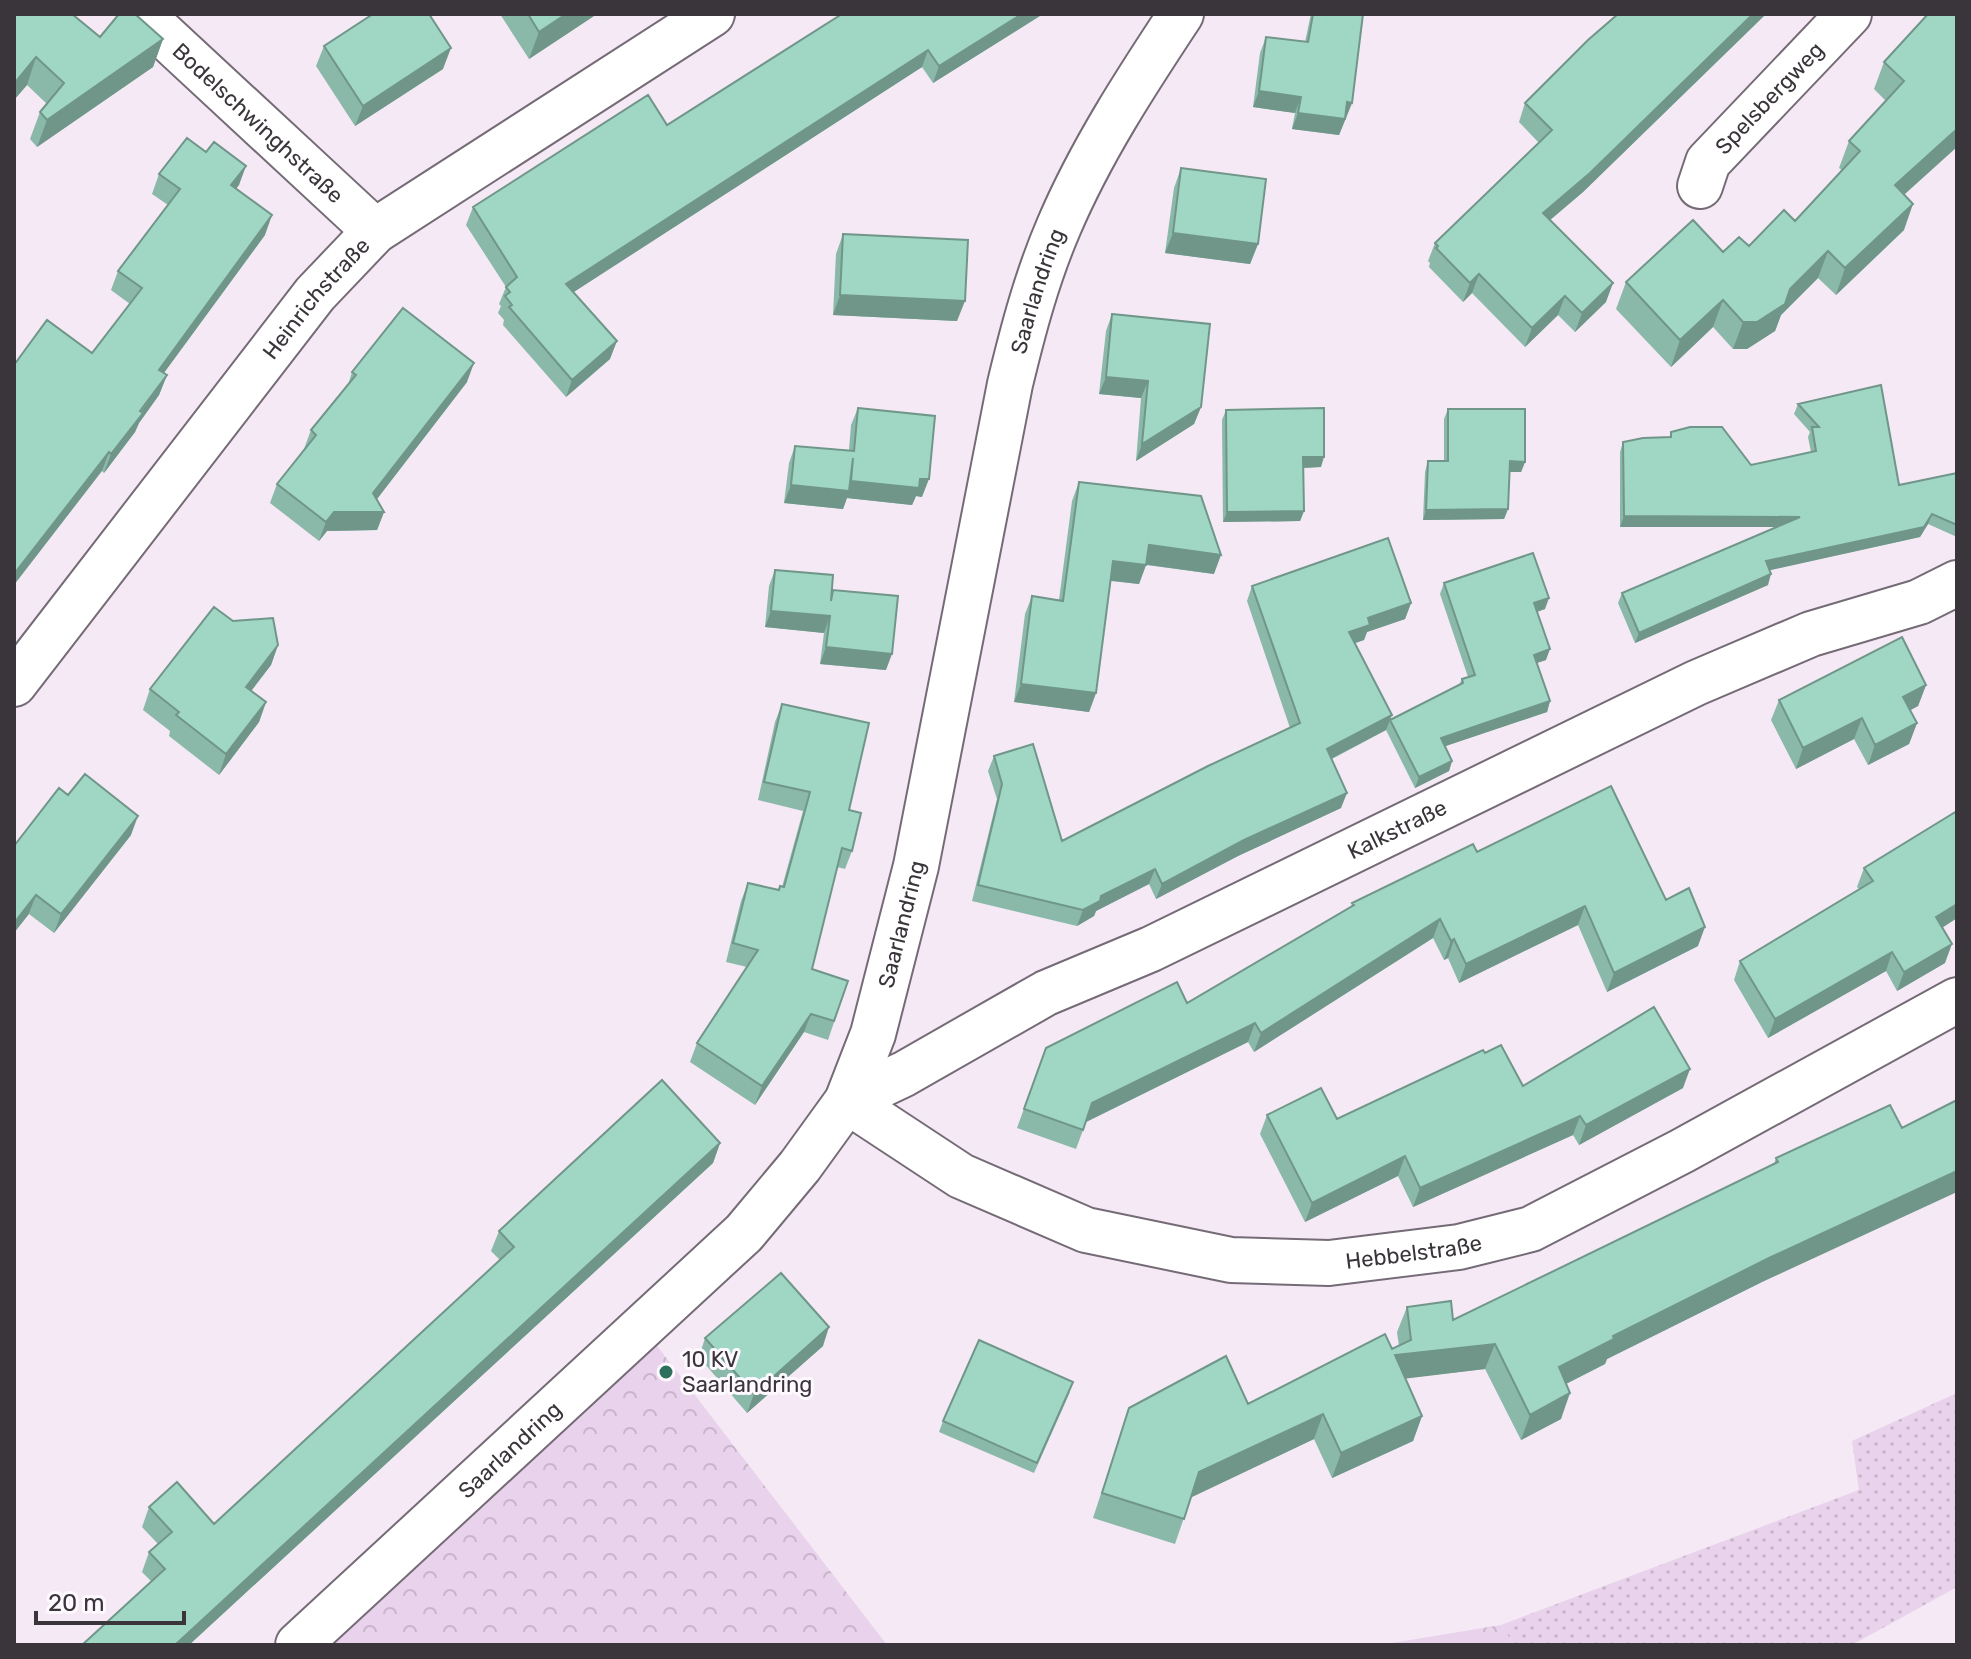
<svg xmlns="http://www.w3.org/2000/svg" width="1971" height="1659" viewBox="0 0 1971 1659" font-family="Rubik,sans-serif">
<defs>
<pattern id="grass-dots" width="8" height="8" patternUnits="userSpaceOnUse" patternTransform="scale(2)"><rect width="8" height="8" fill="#e9d2eb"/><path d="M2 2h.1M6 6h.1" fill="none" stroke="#c9b5ca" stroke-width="1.8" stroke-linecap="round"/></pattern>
<pattern id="park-crowns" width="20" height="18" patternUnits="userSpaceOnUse" patternTransform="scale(2)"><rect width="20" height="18" fill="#e9d2eb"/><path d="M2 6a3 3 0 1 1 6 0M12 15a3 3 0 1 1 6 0" fill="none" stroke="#c9b5ca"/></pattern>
</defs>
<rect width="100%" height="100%" fill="#f4e9f5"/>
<path fill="url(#grass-dots)" d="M1957,1393V1587L1852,1645H1514L1501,1625L1859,1490L1852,1441Z"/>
<path fill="url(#park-crowns)" d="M651,1338L887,1645H326Z
M1501,1625L1514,1645H1380Z"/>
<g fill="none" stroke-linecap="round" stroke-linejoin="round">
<defs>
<g id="street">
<path id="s1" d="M141,14L375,231"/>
<path id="s2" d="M1700,186L1708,162L1849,14"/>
<path id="s3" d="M14,684L315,294L375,231L712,14"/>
<path id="s4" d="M847,1101L904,1074L1046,993L1151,949L1696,683L1811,634L1919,602L1957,583"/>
<path id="s5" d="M847,1101L961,1176L1086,1230L1231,1260L1329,1263L1459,1247L1531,1229L1682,1151L1957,1000"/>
<path id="s6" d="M298,1645L744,1233L800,1166L847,1101L873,1034L916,866L1010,384C1023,330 1037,277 1059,226C1091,151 1136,82 1181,14"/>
</g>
</defs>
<use href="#street" stroke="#756b76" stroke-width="48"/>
<use href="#street" stroke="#fff" stroke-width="44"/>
</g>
<path fill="#8ab8a9" d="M14,14L100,37L163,39L153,67L37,147L30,139L40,112L47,104L27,85L14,100Z
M500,14H597L529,59Z
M842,14H1043L933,83L922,67L573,292L610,359L566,397L503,325L504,320L498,313L501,306L499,304L506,287L466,225L473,207L667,125Z
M1311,14H1363L1352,103L1339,135L1292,129L1295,113L1253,107L1260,53L1266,37L1305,42Z
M1618,14H1766L1583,192L1550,220L1606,302L1575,332L1558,315L1525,347L1472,293L1463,302L1429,267L1430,263L1428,261L1435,243L1539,143L1519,122L1525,103Z
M1928,14L1904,195V230L1836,295L1818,278L1781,315L1775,331L1747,349H1733L1713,327L1671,367L1616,309L1626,282L1723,252L1749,246L1795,221L1842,170L1839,168L1849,141L1886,101L1874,89L1884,62Z
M324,46L443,69L355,126L316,66Z
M1181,168L1258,244L1250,264L1165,253L1174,188Z
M159,174L239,185L236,188L265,235L164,373L167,375L159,395L139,423L135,432L104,473L102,471L92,353L130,304L111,290L118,271L168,205L152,194Z
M843,234L957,321L833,315L836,254Z
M1112,314L1201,407L1194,424L1136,461L1141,398L1099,394L1106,331Z
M352,372L467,382L377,499L384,512L377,530L327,531L319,541L270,503L277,484L304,449L311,430L348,385Z
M1798,404L1899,485L1957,473V537L1928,524L1920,537L1769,570L1768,585L1635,643L1618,603L1622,593L1775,527H1620V452L1623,442L1669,438L1671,432L1751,465L1811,452L1808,437L1810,432L1794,414Z
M858,408L922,497L916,496L912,505L847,498L843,509L784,503L789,463L795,446L849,450L851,425Z
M1448,409L1525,462L1521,472H1509L1508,509L1504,519L1423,520L1425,472L1428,461H1444V419Z
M1226,410L1321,467L1303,468L1304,511L1300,521L1223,522L1222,420Z
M1079,482L1214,574L1146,565L1139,584L1110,581L1096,693L1089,712L1014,702L1025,614L1032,596L1059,600L1072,501Z
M775,570L832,591L886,670L820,664L824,633L765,627L769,586Z
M1444,583L1545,609L1537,612L1546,660L1537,663L1550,701L1547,712L1445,746L1452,761L1449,771L1415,788L1386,730L1332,759L1341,808L1238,856L1156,899L1149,884L1096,911L1094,916L1077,926L972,901L997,799L988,771L994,756L1062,841L1290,728L1247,601L1252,586L1411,603L1405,619L1367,632L1364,640L1355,643L1390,720L1459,685L1462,679L1468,677L1440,594Z
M233,621L278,645L271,665L251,691L266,702L259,722L219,775L169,736L170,731L143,710L150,689Z
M1926,685L1918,706L1910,710L1917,723L1909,744L1868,765L1854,739L1796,769L1771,720L1779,700Z
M782,704L849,810L852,851L845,869L837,867L812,969L848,981L828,1040L804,1032L755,1105L690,1062L697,1043L747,967L726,962L741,901L748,883L779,890L782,887L803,811L758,800L775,722Z
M68,795L131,835L54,933L29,914Z
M1957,811V918L1942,928L1945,963L1897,991L1886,971L1768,1038L1734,980L1740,961L1859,889L1857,887L1864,868Z
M1477,852L1666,900L1698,946L1607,992L1578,925L1459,983L1448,958L1444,960L1433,938L1254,1052L1248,1042L1086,1122L1076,1149L1017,1128L1046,1048L1187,1003L1351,907L1352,903Z
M1485,1053L1523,1086L1683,1088L1579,1145L1573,1135L1413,1207L1398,1176L1305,1222L1260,1134L1267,1115L1337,1119Z
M1890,1105L1760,1283L1607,1359L1605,1364L1566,1384L1561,1419L1521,1440L1485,1369L1405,1378L1422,1416L1413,1441L1332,1478L1314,1439L1191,1497L1175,1544L1093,1518L1129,1408L1248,1404L1392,1349L1399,1346L1397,1332L1407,1307L1453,1320L1774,1164L1776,1158Z
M720,1143L713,1163L189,1645H82L152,1582L142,1572L149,1552L158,1544L142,1527L149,1507L214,1524L500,1260L491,1251L499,1231Z
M705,1338L823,1346L747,1413L699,1357Z
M1070,1392L1034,1473L939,1432L943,1421Z"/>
<path fill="#709689" d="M566,14H597L529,59L539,32Z
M1022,14H1043L933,83L939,66Z
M1753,14H1766L1583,192L1536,232L1543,213Z
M163,39L153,67L37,147L47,120Z
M451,48L443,69L355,126L363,106Z
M928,50L922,67L560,301L566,284Z
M36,57L27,85L14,100V84Z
M1259,91L1301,97L1295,113L1253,107Z
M1347,102L1352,103L1339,135L1292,129L1298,113Z
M1957,129V147L1885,212L1895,185Z
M246,166L239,185L224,204L231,185Z
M1913,204L1904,230L1836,295L1845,268Z
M272,215L265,235L152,389L159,370Z
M1173,233L1258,244L1250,264L1165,253Z
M1828,251L1818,278L1781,315L1775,331L1747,349H1733L1743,322L1790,289Z
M1479,274L1472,293L1463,302L1470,283Z
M1613,283L1606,302L1575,332L1582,313Z
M840,295L965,301L957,321L833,315Z
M1565,296L1558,315L1525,347L1532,328Z
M1723,300L1713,327L1671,367L1680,340Z
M617,341L610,359L566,397L572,380Z
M474,363L467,382L367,512H384L377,530L327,531L319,541L326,522L334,512L373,493Z
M167,375L159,395L139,423L135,432L104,473L111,454Z
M1106,377L1148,381L1141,398L1099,394Z
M1201,407L1194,424L1136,461L1142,444Z
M109,452L102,471L14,585V574Z
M1303,457H1324L1321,467L1300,468Z
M1510,461L1525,462L1521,472H1506Z
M920,479H929L922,497L916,496L912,505L847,498L843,509L784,503L791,485L851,481Z
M1508,509L1504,519L1423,520L1426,510Z
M1304,511L1300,521L1223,522L1227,512Z
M1932,514L1928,524L1920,537L1762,572L1766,561Z
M1624,516L1800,517L1796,527H1620Z
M1149,545L1221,555L1214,574L1142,564Z
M1113,561L1146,565L1139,584L1106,580Z
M1771,574L1768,585L1635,643L1639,633Z
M1549,598L1545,609L1530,614L1534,603Z
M1411,603L1405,619L1367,632L1364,640L1344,647L1349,632L1368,618Z
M771,611L830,616L824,633L765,627Z
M278,645L271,665L239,707L246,687Z
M826,647L892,654L886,670L820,664Z
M1550,649L1546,660L1530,665L1534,655Z
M1021,684L1096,693L1089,712L1014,702Z
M1926,685L1918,706L1896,718L1903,697Z
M1550,701L1547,712L1437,749L1441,738Z
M266,702L259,722L219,775L226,754Z
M1392,715L1386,730L1321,764L1327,749Z
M1862,718L1854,739L1796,769L1803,748Z
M1917,723L1909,744L1868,765L1875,745Z
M1452,761L1449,771L1415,788L1419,777Z
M1347,793L1341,808L1238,856L1156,899L1162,884L1244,840Z
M138,816L131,835L54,933L61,914Z
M1155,869L1149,884L1096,911L1094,916L1077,926L1083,910L1101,896Z
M36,895L29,914L14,933V923Z
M1957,904V918L1929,936L1936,917Z
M1585,906L1578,925L1459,983L1466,964Z
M1440,919L1433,938L1254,1052L1261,1033Z
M1705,927L1698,946L1607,992L1614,973Z
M1454,939L1448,958L1444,960L1451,941Z
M1952,944L1945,963L1897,991L1904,972Z
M1892,952L1886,971L1768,1038L1775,1019Z
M811,1014L804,1032L755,1105L762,1086Z
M1255,1023L1248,1042L1086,1122L1092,1103Z
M1690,1069L1683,1088L1579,1145L1586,1125Z
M1580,1116L1573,1135L1413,1207L1420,1188Z
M720,1143L713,1163L189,1645H175Z
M1405,1156L1398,1176L1305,1222L1312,1203Z
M1957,1171V1192L1760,1283L1607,1359L1605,1364L1550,1392L1559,1367L1613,1336L1769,1258Z
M829,1327L823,1346L747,1413L754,1394Z
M1495,1344L1485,1369L1386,1381L1395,1355Z
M1570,1393L1561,1419L1521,1440L1530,1415Z
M1323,1414L1314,1439L1190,1498L1199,1472Z
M1422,1416L1413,1441L1332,1478L1341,1453Z"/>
<path fill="#a0d6c4" stroke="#709689" stroke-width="2" d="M14,14H72L100,37L119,14H135L163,39L47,120L40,112L64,83L36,57L14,84Z
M373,14H429L451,48L363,106L324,46Z
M528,14H566L539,32Z
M842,14H1022L939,66L928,50L566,284L617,341L572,380L509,307L512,305L505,296L510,292L506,287L517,277L473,207L648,95L667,125Z
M1313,14H1363L1352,103L1347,102L1345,119L1298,113L1301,97L1259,91L1266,37L1308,42Z
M1618,14H1753L1590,173L1543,213L1613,283L1582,313L1565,296L1532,328L1479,274L1470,283L1436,248L1438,246L1435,243L1552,130L1525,103L1588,40Z
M1928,14H1957V129L1895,185L1913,204L1845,268L1828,251L1790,289L1785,304L1757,322H1743L1723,300L1680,340L1626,282L1693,220L1723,252L1739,237L1749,246L1784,210L1795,221L1860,151L1849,141L1904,81L1884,62Z
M187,138L206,152L214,142L246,166L231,185L272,215L159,370L167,375L140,411L143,413L111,454L109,452L14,574V365L47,320L92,353L142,288L118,271L180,189L159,174Z
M1181,168L1266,179L1258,244L1173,233Z
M843,234L968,240L965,301L840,295Z
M403,308L474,363L373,493L384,512H334L326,522L277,484L316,435L311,430L356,375L352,372Z
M1112,314L1210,324L1201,407L1142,444L1148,381L1106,377Z
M1881,385L1899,485L1957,473V525L1932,514L1924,527L1766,561L1771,574L1639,633L1622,593L1800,517L1624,516L1623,442L1643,438L1671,437V432L1690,427H1722L1751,465L1816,451L1812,427H1819L1798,404Z
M858,408L935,416L929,479H920L919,488L851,481L853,458L849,491L791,485L795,446L854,451Z
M1324,408V457H1303L1304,511L1227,512L1226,410Z
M1448,409H1525V462L1510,461L1508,509L1426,510L1428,461H1448Z
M1079,482L1201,496L1221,555L1149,545L1146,565L1113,561L1096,693L1021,684L1032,596L1063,601Z
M1388,538L1411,603L1368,618L1370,625L1349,632L1392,715L1327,749L1347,793L1244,840L1162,884L1155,869L1101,896L1100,901L1083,910L978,885L1002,784L994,756L1033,744L1062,841L1208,766L1300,723L1252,586Z
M1533,553L1549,598L1534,603L1550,649L1534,655L1550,701L1441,738L1452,761L1419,777L1390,720L1463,683L1462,679L1475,675L1444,583Z
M775,570L833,575L831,601L833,590L898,596L892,654L826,647L830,616L771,611Z
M214,607L233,621L273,618L278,645L246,687L266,702L226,754L176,715L179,712L150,689Z
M1902,637L1926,685L1903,697L1917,723L1875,745L1862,718L1803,748L1779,700Z
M782,704L869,723L849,810L861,813L852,851L842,848L812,969L848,981L834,1021L811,1014L762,1086L697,1043L758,950L733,943L748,883L779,890L780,886L784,887L810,792L764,782Z
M85,774L138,816L61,914L36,895L14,923V846L59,788L68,795Z
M1611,786L1666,900L1689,888L1705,927L1614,973L1585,906L1466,964L1454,939L1451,941L1440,919L1261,1033L1255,1023L1092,1103L1083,1130L1024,1109L1046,1048L1177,982L1187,1003L1354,905L1352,903L1473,844L1477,852Z
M1957,811V904L1936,917L1952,944L1904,972L1892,952L1775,1019L1740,961L1873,881L1864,868Z
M1654,1007L1690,1069L1586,1125L1580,1116L1420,1188L1405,1156L1312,1203L1267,1115L1321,1088L1337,1119L1483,1050L1485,1053L1501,1045L1523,1086Z
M662,1080L720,1143L175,1645H82L165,1569L149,1552L172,1532L149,1507L177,1482L214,1524L514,1247L499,1231Z
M1957,1100V1171L1769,1258L1613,1336L1614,1339L1559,1367L1570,1393L1530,1415L1495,1344L1395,1355L1422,1416L1341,1453L1323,1414L1199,1472L1184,1519L1102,1493L1129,1408L1226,1356L1248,1404L1385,1334L1392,1349L1411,1340L1407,1307L1451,1301L1453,1320L1778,1162L1776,1158L1890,1105L1902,1128Z
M781,1273L829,1327L754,1394L705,1338Z
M979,1340L1073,1382L1037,1463L943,1421Z"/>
<circle fill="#2f6f5d" stroke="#fef8ff" stroke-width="3" cx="666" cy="1372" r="8"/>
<g text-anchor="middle" stroke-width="6" stroke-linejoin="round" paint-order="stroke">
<g font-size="22" fill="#3a353a" stroke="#fef8ff">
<text dy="8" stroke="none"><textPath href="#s2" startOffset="114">Spelsbergweg</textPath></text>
<text dy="8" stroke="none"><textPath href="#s1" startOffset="160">Bodelschwinghstraße</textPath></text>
<text dy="8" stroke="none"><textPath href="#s6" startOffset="1608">Saarlandring</textPath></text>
<text dy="8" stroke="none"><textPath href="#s3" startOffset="490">Heinrichstraße</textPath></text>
<text dy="8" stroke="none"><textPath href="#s4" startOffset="614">Kalkstraße</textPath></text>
<text dy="8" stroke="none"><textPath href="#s6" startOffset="960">Saarlandring</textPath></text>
<text dy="8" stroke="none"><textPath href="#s5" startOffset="604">Hebbelstraße</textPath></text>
<text dy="8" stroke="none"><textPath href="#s6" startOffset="288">Saarlandring</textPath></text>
</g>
<g font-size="22" fill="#3a353a" stroke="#fef8ff" text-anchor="start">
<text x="682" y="1367">10 KV<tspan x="682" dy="25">Saarlandring</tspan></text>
</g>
</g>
<rect width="1971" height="1659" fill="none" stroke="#3a353a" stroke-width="32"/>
<path d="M36 1611v12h148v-12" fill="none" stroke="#3a353a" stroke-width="4"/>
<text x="48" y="1611" font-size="24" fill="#3a353a" stroke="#fef8ff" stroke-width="6" paint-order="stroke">20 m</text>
</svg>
